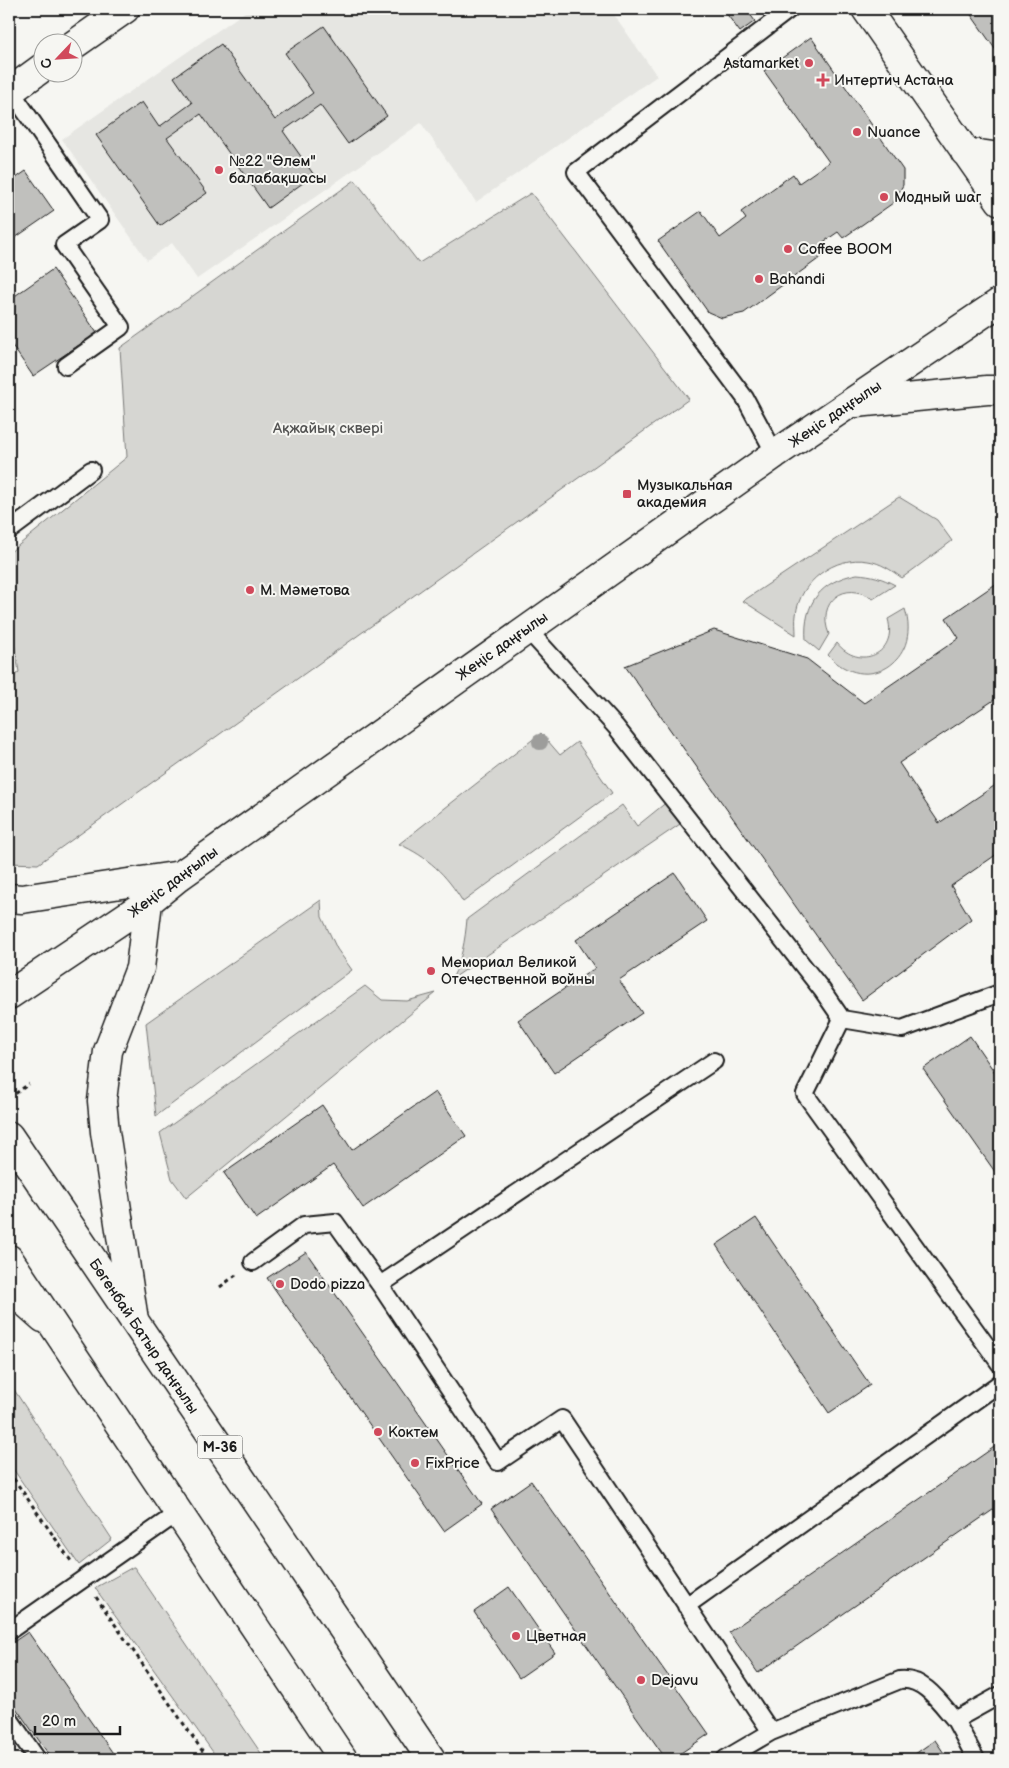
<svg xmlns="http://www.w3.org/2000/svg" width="1009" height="1768" viewBox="0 0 1009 1768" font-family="'Balsamiq Sans',sans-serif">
<rect width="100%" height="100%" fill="#f6f6f2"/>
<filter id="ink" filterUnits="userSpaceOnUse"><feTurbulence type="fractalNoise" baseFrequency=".02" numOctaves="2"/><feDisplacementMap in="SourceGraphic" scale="10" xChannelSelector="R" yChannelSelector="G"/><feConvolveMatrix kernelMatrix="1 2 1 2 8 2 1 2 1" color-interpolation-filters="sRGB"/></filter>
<g filter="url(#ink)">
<path fill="#e6e6e2" d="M249,9H610L657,76L476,202L421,123L197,279L172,243L147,260L62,139Z"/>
<path fill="#d6d6d2" stroke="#797977" d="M355,180L419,263L531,193L689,399L38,864L9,863V680L19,672L9,613V553L127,457L120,348Z
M899,497L937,520L952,541L902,578C891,570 881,563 868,561C835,555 799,582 796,615C795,621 796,628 796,635L743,601Z
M857,574C872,575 882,578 895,585L873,599C845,579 816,602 829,634L819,651L806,640C803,603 821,581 857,574Z
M905,609C922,662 866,696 828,655L837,643C859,671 898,654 888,619Z
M541,733L560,755L577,742L612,793L463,902C446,874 428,857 399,844Z
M673,797L686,820L452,979C462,959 465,941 467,919L622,805L637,826Z
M321,900L322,917L337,949L352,970L156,1116L146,1023Z
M365,986L382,1000L407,1001L436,993L186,1198L172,1179L160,1133Z
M9,1382L112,1539L79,1565L9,1463Z
M133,1567H134L265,1759H218L95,1588Z"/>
<path fill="#c0c0bd" stroke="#1c1c1c" d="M723,9H746L755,21L740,32Z
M967,9H1000V56Z
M324,26L387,116L348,144L320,105L283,131L314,175L268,208L201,114L167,138L207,193L160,226L96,135L142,102L159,127L192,103L174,77L221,44L275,120L313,93L285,53Z
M811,37L903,170V185L893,203L843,238L838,232L822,243L828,252L744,313L722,318L708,312L658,241L701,211L720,238L746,219L741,212L793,174L799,183L829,162L764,71Z
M26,171L54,211L9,242V183Z
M53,269L97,333L33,376L9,341V300Z
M1000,581V696L899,763L939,823L1000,782V852L951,886L971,919L862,1000L625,666L714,630L807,659L864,703L959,638L946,618Z
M675,873L707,921L619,980L642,1013L554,1073L518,1020L595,968L576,940Z
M970,1036L1000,1080V1179L923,1069Z
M435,1092L466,1136L363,1208L333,1165L256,1219L224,1173L322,1105L352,1150Z
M756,1218L870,1385L829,1413L716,1245Z
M306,1252L482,1504L444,1531L267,1278Z
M1000,1443V1505L758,1673L729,1632Z
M531,1481L709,1734L672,1759H666L491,1509Z
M509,1587L555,1653L519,1678L474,1612Z
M28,1632L117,1759H52L9,1698V1645Z
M935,1740L948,1759H908Z"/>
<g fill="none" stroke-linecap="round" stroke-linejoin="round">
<defs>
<path id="lane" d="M11,91L100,220L64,245L121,327L66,366
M775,454L745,398L576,172L790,9
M9,531L91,470
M527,629L616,727L822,990L842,1019L902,1029L1000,993
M842,1019L805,1094L1000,1364
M714,1061L380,1285L498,1462L562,1419L771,1732
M253,1262L304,1225L335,1222L380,1285
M686,1606L1000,1383
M9,1631L179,1512
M9,1718L37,1759
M955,1720L976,1759
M725,1759L771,1732L900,1680C924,1677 941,1704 955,1720L1000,1695"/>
<path id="secondary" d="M866,9L1000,201
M72,46L125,9
M9,92L42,68
M965,152L1000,157
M856,403L987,390H1000
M9,898L22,899L181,875
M9,995L148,902L181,875L775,454L1000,302
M9,1288L43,1318
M134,1320L105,1132L102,1101L108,1051L140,968L148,902"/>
<path id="primary" d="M9,1136L431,1759
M9,1259L343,1759"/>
</defs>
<use href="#lane" stroke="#1c1c1c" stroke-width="20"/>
<use href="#secondary" stroke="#1c1c1c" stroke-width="31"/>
<use href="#primary" stroke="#1c1c1c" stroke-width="31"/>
<path stroke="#1c1c1c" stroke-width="3" stroke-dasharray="4 4" stroke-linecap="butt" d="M9,1098L29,1084
M220,1287L236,1275
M9,1472L71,1561
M96,1597L208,1759"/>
<use href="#lane" stroke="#f6f6f2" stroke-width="16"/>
<use href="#secondary" stroke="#f6f6f2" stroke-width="28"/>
<use href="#primary" stroke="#f6f6f2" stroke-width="28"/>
</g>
<circle fill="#9d9d9b" cx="540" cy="742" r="8"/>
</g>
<g fill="#d1495b" stroke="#f6f6f2" stroke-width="2">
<circle cx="809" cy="63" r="5"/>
<path d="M820.5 72.5h5v5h5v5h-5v5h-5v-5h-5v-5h5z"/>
<circle cx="857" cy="132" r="5"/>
<circle cx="219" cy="170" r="5"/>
<circle cx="884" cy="197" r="5"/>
<circle cx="788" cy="249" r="5"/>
<circle cx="759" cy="279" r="5"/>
<rect x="622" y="489" width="10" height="10" rx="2.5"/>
<circle cx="250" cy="590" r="5"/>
<circle cx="431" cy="971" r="5"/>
<circle cx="280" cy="1284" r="5"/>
<circle cx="378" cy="1432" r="5"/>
<circle cx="415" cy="1463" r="5"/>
<circle cx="516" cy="1636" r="5"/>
<circle cx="641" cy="1680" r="5"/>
</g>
<g text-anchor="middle" stroke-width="4" stroke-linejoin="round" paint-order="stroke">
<rect fill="#f6f6f2" stroke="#5d5d5c" stroke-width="1" x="197.5" y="1435.5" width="45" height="23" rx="4"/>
<g font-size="14" font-weight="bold" fill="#1c1c1c">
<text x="220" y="1452">M-36</text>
</g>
<g font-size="15" fill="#1c1c1c" stroke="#f6f6f2" text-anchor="start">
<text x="799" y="68" text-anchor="end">Astamarket</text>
<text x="834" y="85">Интертич Астана</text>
<text x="867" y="137">Nuance</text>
<text x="229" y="166">№22 "Әлем"<tspan x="229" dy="17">балабақшасы</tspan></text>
<text x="894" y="202">Модный шаг</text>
<text x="798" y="254">Coffee BOOM</text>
<text x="769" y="284">Bahandi</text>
<text x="637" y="490">Музыкальная<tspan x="637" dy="17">академия</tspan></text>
<text x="260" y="595">М. Мәметова</text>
<text x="441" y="967">Мемориал Великой<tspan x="441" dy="17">Отечественной войны</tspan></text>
<text x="290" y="1289">Dodo pizza</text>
<text x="388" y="1437">Коктем</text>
<text x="425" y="1468">FixPrice</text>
<text x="526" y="1641">Цветная</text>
<text x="651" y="1685">Dejavu</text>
</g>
<g font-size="15" fill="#1c1c1c" stroke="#f6f6f2">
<text transform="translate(835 414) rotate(-34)" y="5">Жеңіс даңғылы</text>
<text transform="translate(502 646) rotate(-35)" y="5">Жеңіс даңғылы</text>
<text transform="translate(173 882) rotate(-37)" y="5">Жеңіс даңғылы</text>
<text transform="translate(144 1336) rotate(56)" y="5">Бөгенбай Батыр даңғылы</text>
</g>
<g font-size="15" fill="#545453" stroke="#f6f6f2">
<text x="328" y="433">Ақжайық сквері</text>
</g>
</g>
<rect width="1009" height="1768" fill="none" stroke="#f6f6f2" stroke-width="30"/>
<rect x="15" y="15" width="979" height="1738" fill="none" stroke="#1c1c1c" stroke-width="2" filter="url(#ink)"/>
<g transform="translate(58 58) rotate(245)"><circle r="24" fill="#f6f6f2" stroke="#9f9f9c"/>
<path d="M0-4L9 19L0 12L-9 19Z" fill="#d1495b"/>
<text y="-8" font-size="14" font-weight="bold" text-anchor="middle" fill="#1c1c1c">С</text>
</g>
<path d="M35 1726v8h85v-8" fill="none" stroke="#1c1c1c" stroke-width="2.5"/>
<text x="42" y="1726" font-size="15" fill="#1c1c1c" stroke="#f6f6f2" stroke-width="4" paint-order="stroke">20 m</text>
</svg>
